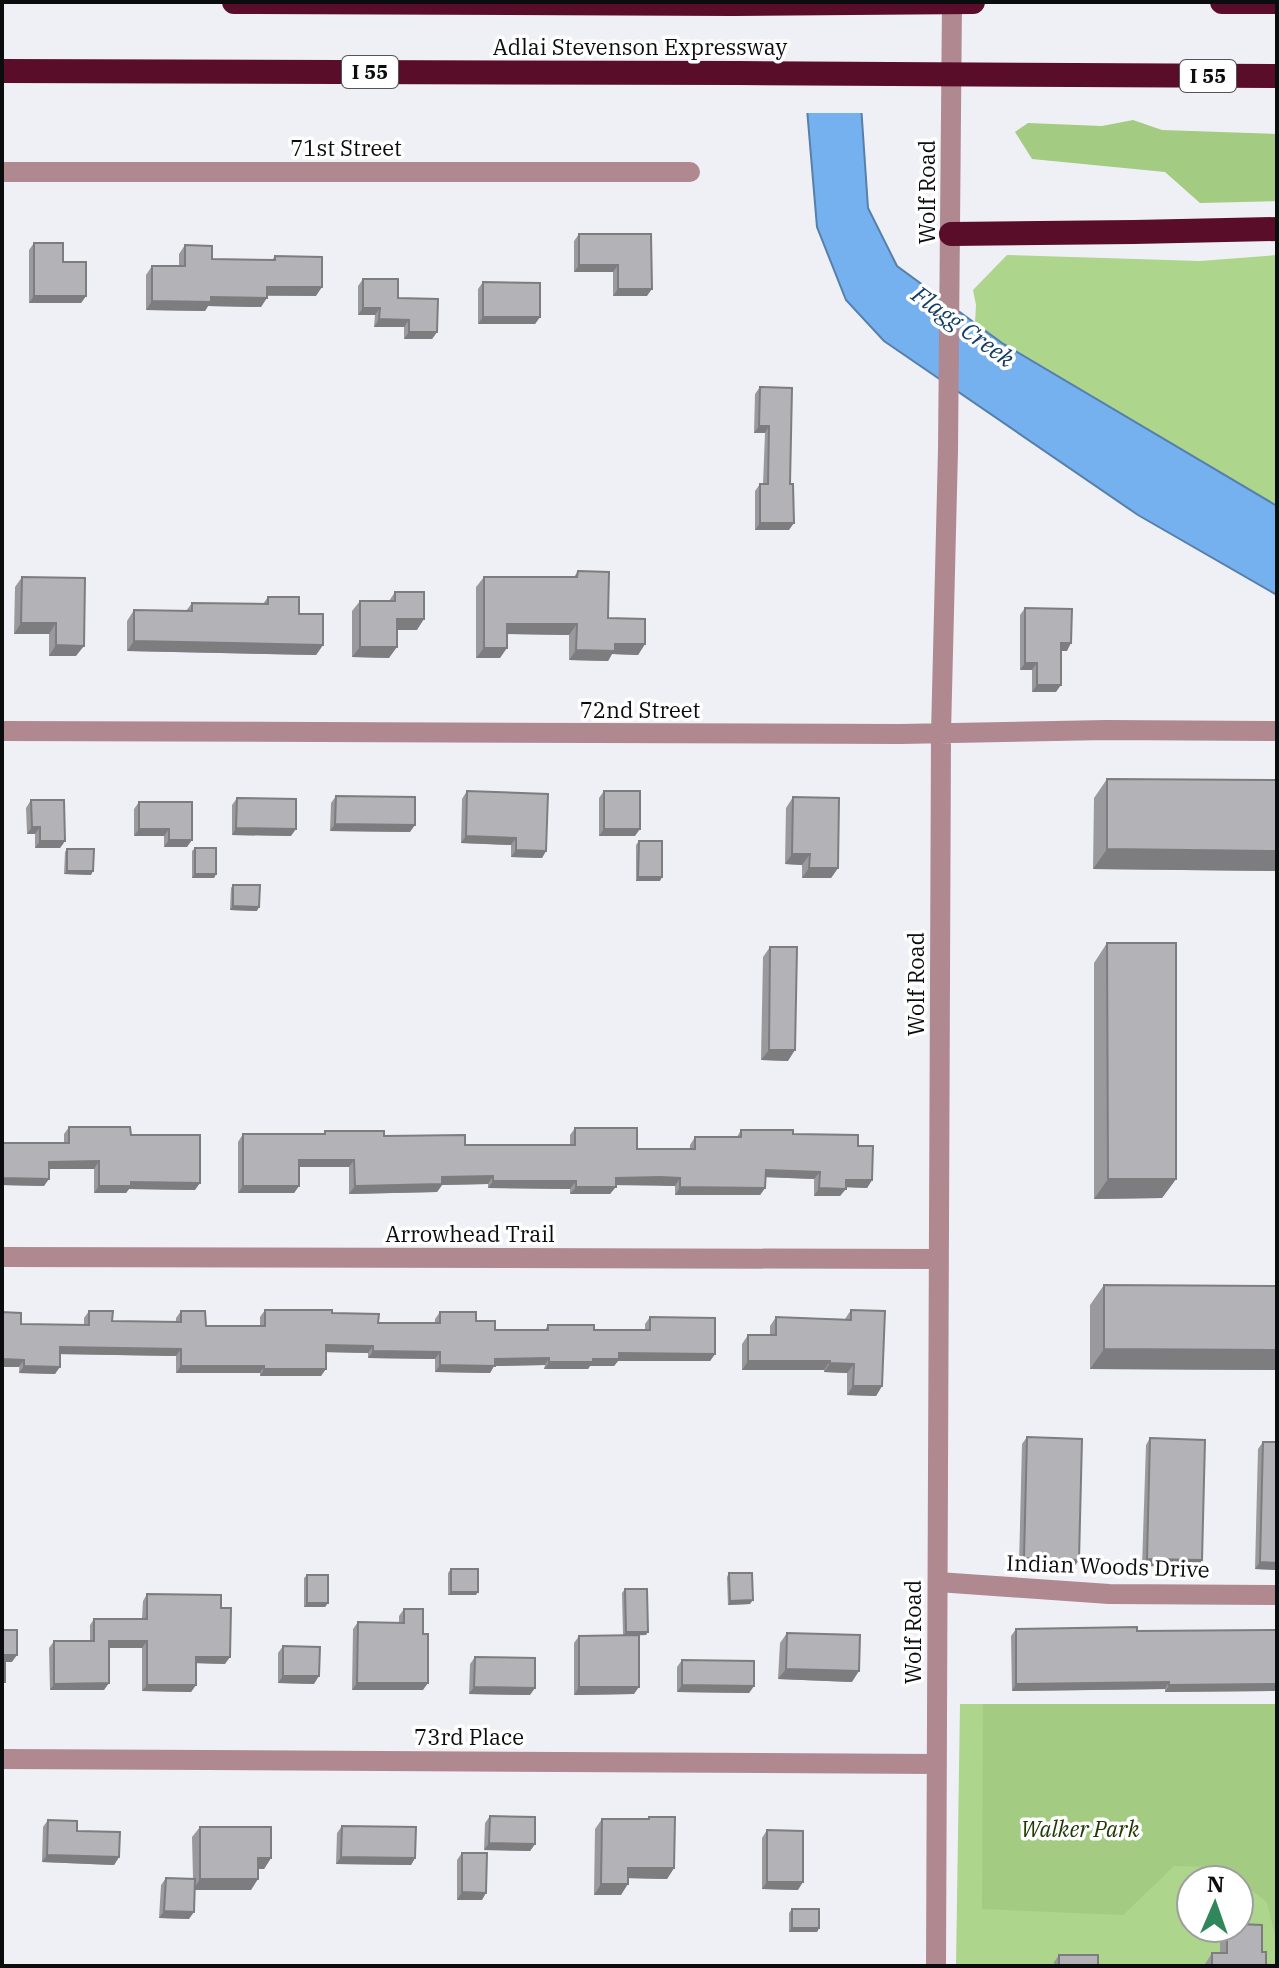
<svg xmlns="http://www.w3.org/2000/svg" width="1279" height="1968" viewBox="0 0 1279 1968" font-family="'IBM Plex Serif',serif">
<rect width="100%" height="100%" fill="#eff0f5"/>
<path fill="#add58c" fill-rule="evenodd" d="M1007,255L1200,261L1277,255V506L1002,343L975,323L976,305L973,290Z
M960,1704H1277V1966H956ZM1191,1880H1239V1928H1191Z"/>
<path fill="#a3cb81" d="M1133,120L1162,130L1277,134V201L1200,203L1165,172L1032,159L1015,132L1028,123L1102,126Z
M983,1704H1277V1944L1267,1902L1220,1867L1174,1866L1123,1915L982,1909Z"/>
<path fill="#76b1ef" stroke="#5680ab" stroke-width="2" d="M798,2H854L868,208L897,266L1002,343L1277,506V595L1138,515L884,341L846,300L817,227Z"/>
<path fill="#eff0f5" d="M794,2H858L865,113H803Z"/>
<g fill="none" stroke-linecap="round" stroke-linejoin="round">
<path stroke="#af8890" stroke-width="20" d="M2,172H690
M2,731L900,734L1106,730L1277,731
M2,1257L939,1259
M938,1582L1109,1594L1277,1595
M2,1759L937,1764
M936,1966L941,733L948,450L952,2"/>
<path stroke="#590d29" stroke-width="24" d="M234,2L733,4
M1222,2H1277
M2,71L737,73
M1073,75L1277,76
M951,234L1134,232L1277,229"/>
<path stroke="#590d29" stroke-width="24" d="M733,4L973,2
M737,73L1073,75"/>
</g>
<path fill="#9a999d" d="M579,234H651L647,296H613V272H574V241Z
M34,243L63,262L86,296L81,303H29V250Z
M185,245L212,259L272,260L275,256L316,296H267L261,307L208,306L205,311L146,310V275L152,266H179V254Z
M363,279L398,298L437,332L432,339H404V327H374L375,315H358V286Z
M483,282L540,317L535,324H478V289Z
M760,387L792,388L789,530H755V491L760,484H763L765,433H754L755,394Z
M578,571L608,618L645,644L638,655L612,654L608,661L569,660V635L507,634L500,658H476V587L484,577H574Z
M22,577L85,578L76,656H49V634H14L15,587Z
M395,592L417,630H397L389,658L352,657V611L360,601H389Z
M268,597L299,614L323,645L316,655L127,651V621L134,610L186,611L192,603L263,604Z
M1025,608L1067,651H1061L1056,692H1032V670H1020V615Z
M1107,779L1277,780V871L1093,869L1094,798Z
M467,791L546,851L542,858L511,857V845L461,843L462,799Z
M604,791L635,836H599V798Z
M336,796L410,832L330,831L331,803Z
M793,797L838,868L831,878H802V865L785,864L786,808Z
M237,798L291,836L232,835V805Z
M31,800L65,841L60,848H35V834H27L26,808Z
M139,802H192L187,847H164V836H134V809Z
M639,841L660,881H636V845Z
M195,848L216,874L214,878H192V851Z
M67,849L91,875L64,874L65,852Z
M233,885L257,911L230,910L231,888Z
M1107,943L1176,1179L1162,1198L1094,1199V963Z
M770,947L788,1061L761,1060L763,957Z
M69,1127L131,1135L195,1190L129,1189L126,1193H94V1169H49L44,1186L2,1185L64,1143V1134Z
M575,1128L637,1149H690V1145L695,1137H737L741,1130L793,1134L858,1146L872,1180L867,1188L846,1187L840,1196H814V1179L765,1177V1188L760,1195H675V1186L654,1185H616L610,1194H570V1189L488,1188V1184L442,1185L437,1192L349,1194V1167H299V1186L294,1193H238V1142L243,1134H323L325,1131L384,1136L465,1145H570V1135Z
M1104,1285L1277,1286V1370L1090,1369V1305Z
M265,1310L332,1313L378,1323H435V1319L440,1312L476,1321L495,1330H545L548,1325L594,1330H645V1324L650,1317L715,1354L710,1361H618L614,1366H590L588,1369H544L545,1365L494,1366L490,1373L435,1372V1359L368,1358V1353L326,1352L321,1376H260V1373H176V1356L60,1354L55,1374L19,1373L21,1324L84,1325V1318L89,1311L112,1321L176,1322V1318L181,1311L206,1326H260V1317Z
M851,1310L882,1386L876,1396L847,1395V1373L824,1372V1370H742V1344L748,1335H770V1326L776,1317L845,1319Z
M1027,1437L1074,1567L1019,1565L1022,1444Z
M1150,1438L1202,1560L1197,1567L1142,1566L1146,1445Z
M1263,1442L1277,1570L1255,1569L1258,1449Z
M451,1569L476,1595H448V1573Z
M729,1573L750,1604L728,1605L727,1577Z
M307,1575L328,1603L325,1607H304V1578Z
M625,1589L646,1635H639L634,1694L574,1695V1643L579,1636L623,1635L622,1593Z
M147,1594L221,1608L225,1664L196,1663V1685L191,1692L142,1691V1648H109L104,1690H50L49,1648L54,1641H90V1625L94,1619H142L143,1601Z
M404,1609L423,1634V1690H352L353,1629L358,1622H399V1616Z
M1016,1629L1137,1631L1277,1630V1691L1165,1692V1689L1012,1691L1011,1636Z
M787,1633L852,1682L778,1679L780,1643Z
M283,1646L314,1684L278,1683V1653Z
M475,1657L530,1695L469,1694L470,1664Z
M682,1660L754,1686L749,1693L677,1692V1667Z
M490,1816L535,1844L530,1851L484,1850L485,1823Z
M649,1817L674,1868L667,1879L628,1878L621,1895H594L595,1829L602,1819H647Z
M48,1820L77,1831L119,1857L114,1865L42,1862L43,1827Z
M342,1826L415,1858L411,1865L336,1864L337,1833Z
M200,1827L271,1858L264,1869H258L251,1890H194L189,1919L159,1918L161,1885L166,1878H193L192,1837Z
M767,1830L798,1890L762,1889V1838Z
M462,1853L482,1900H457V1860Z
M792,1909L819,1928L817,1932H789V1913Z
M1225,1928H1239L1262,1952L1266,1966H1204L1205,1964L1212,1953H1220V1935Z
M1059,1955L1098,1966H1054V1962Z"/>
<path fill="#7d7d80" d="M579,265H618L613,272H574Z
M267,287H322L316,296L261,295Z
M618,289H652L647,296H613Z
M34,296H86L81,303H29Z
M211,297L267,298L261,307L208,306L205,311L146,310L152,301Z
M363,308H380L375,315H358Z
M483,317H540L535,324H478Z
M379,319L409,320L404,327H374Z
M409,332H437L432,339H404Z
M759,426H769L765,433H754Z
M760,523H794L789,530H755Z
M397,619H424L417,630H390Z
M21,623H56L49,634H14Z
M507,624H577L569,635L500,634Z
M134,641L323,645L316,655L127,651Z
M1061,643H1071L1067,651H1056Z
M615,644H645L638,655L612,654L608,661L569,660L576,650Z
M56,645L84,646L76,656H49Z
M360,647H397L389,658L352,657Z
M484,648H507L500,658H476Z
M1025,663H1037L1032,670H1020Z
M1037,685H1061L1056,692H1032Z
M335,824L415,825L410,832L330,831Z
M32,827H40L35,834H27Z
M236,828L296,829L291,836L232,835Z
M139,829H169L164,836H134Z
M604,829H640L635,836H599Z
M466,836L516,838L511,845L461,843Z
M169,840H192L187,847H164Z
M40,841H65L60,848H35Z
M1107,849L1277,851V871L1093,869Z
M516,850L546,851L542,858L511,857Z
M792,854H810L802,865L785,864Z
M809,868H838L831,878H802Z
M67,871H93L91,875L64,874Z
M195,874H216L214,878H192Z
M638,877H662L660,881H636Z
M233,906L259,907L257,911L230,910Z
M769,1050H795L788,1061L761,1060Z
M299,1160H354L349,1167H294Z
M99,1161L94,1169H44L49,1162Z
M766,1170L820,1172L814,1179L760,1177Z
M493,1176L488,1184L442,1185L437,1192L349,1194L355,1186L442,1177Z
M2,1178L49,1179L44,1186L2,1185Z
M616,1178H680L675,1186L610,1185Z
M1108,1179H1176L1162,1198L1094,1199Z
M846,1180H872L867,1188L841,1187Z
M493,1181H576L570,1189L488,1188Z
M131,1182L200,1183L195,1190L129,1189L126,1193H94L99,1186Z
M243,1186H299L294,1193H238Z
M576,1187H616L610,1194H570Z
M680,1187L765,1188L760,1195H675Z
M819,1188L846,1189L840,1196H814Z
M326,1345L373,1346L368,1353L321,1352Z
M60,1347L181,1349L176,1356L55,1354Z
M1104,1349L1277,1350V1370L1090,1369Z
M373,1351L440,1352L435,1359L368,1358Z
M619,1353L715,1354L710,1361H618L614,1366H590L588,1369H544L549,1362L593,1359Z
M549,1358L545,1365L494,1366L490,1373L435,1372L440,1365L495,1359Z
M2,1359L24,1360L19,1367H2Z
M748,1361H830L824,1370H742Z
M830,1363L854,1364L847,1373L824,1372Z
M24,1366L60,1367L55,1374L19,1373Z
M181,1366H264L260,1373H176Z
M264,1369H326L321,1376H260Z
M853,1386H882L876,1396L847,1395Z
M1024,1558L1079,1560L1074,1567L1019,1565Z
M1147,1559L1202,1560L1197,1567L1142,1566Z
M1260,1562L1277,1563V1570L1255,1569Z
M451,1592H478L476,1595H448Z
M753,1600L750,1604L728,1605L730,1601Z
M307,1603H328L325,1607H304Z
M626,1632H648L646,1635L623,1636Z
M109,1641H147L142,1648H104Z
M5,1655H17L12,1662H2Z
M196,1657H230L225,1664L191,1663Z
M786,1669L859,1671L852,1682L778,1679Z
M283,1676H319L314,1684L278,1683Z
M1169,1682L1165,1689L1012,1691L1016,1684Z
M109,1683L104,1690H50L54,1684Z
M357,1683H428L423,1690H352Z
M1277,1684V1691L1165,1692L1169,1685Z
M147,1685H196L191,1692L142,1691Z
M682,1685L754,1686L749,1693L677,1692Z
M474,1687L535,1688L530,1695L469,1694Z
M579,1687H639L634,1694L574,1695Z
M489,1843L535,1844L530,1851L484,1850Z
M47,1855L119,1857L114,1865L42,1862Z
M341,1857L415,1858L411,1865L336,1864Z
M258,1858H271L264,1869H251Z
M628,1868H674L667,1879L621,1878Z
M200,1879H258L251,1890H193Z
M767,1882H803L798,1890L762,1889Z
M601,1884H628L621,1895H594Z
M462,1892L486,1893L482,1900H457Z
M164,1911L194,1912L189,1919L159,1918Z
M792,1928H819L817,1932H789Z"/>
<path fill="#b3b2b7" stroke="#7d7d80" stroke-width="2" d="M579,234H651L652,289H618V265H579Z
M34,243H63V262H86V296H34Z
M185,245L212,246V259L275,260V256L322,257V287H267V298L211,297V302L152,301V266H185Z
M363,279H398V298L438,299L437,332H409V320L379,319L380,308H363Z
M483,282L540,283V317H483Z
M760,387L792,388L790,484H793L794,523H760V484H768L769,426H759Z
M578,571L609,572L608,618L645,619V644H615V651L576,650L577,624H507V648H484V577H577Z
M22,577L85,578L84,646L56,645V623H21Z
M395,592H424V619H397V647H360V601H395Z
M268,597H299V614H323V645L134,641V610L192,611V603L268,604Z
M1025,608L1072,609L1071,643H1061V685H1037V663H1025Z
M1107,779L1277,780V851L1107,849Z
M467,791L548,794L546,851L516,850V838L466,836Z
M604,791H640V829H604Z
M336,796L415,797V825L335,824Z
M793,797L839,798L838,868H809L810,854H792Z
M237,798L296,799V829L236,828Z
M31,800H64L65,841H40V827H32Z
M139,802H192V840H169V829H139Z
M639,841H662V877H638Z
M195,848H216V874H195Z
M67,849H94L93,871H67Z
M233,885H260L259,907L233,906Z
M1107,943H1176V1179H1108Z
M770,947H797L795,1050H769Z
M69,1127H130L131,1135H200V1183L131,1182V1186H99V1161L49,1162V1179L2,1178V1143H69Z
M575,1128H637V1149H695V1137H741V1130H793V1134L858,1135V1146H873L872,1180H846V1189L819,1188L820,1172L766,1170L765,1188L680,1187V1178L660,1177L616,1178V1187H576V1181H493V1176L442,1177V1184L355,1186L354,1160H299V1186H243V1134H325V1131H384V1136L465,1135V1145H575Z
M1104,1285L1277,1286V1350L1104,1349Z
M265,1310H332V1313L379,1314L378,1323H440V1312H476V1321H495V1330H548V1325H594V1330H650V1317L715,1318V1354L619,1353V1359H593V1362H549V1358L495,1359V1366L440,1365V1352L373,1351V1346L326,1345V1369H264V1366H181V1349L60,1347V1367L24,1366V1360L2,1359V1312L21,1313V1324L89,1325V1311H113L112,1321L181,1322V1311H205L206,1326H265Z
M851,1310L885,1311L882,1386H853L854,1364L830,1363V1361H748V1335H776V1317L851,1320Z
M1027,1437L1082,1439L1079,1560L1024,1558Z
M1150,1438L1205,1440L1202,1560L1147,1559Z
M1263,1442H1277V1563L1260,1562Z
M451,1569H478V1592H451Z
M729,1573H752L753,1600L730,1601Z
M307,1575H328V1603H307Z
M625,1589H647L648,1632H626Z
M147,1594L221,1595V1608H231L230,1657H196V1685H147V1641H109V1683L54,1684V1641H94V1619H147Z
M404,1609H423V1634H428V1683H357L358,1622L404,1623Z
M1137,1627V1631L1277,1630V1684L1169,1685V1682L1016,1684V1629Z
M2,1630H17V1655H5V1682H2Z
M787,1633L860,1635L859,1671L786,1669Z
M639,1635V1687H579V1636Z
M283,1646L320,1647L319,1676H283Z
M475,1657L535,1658V1688L474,1687Z
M682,1660L754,1661V1686L682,1685Z
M490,1816L535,1817V1844L489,1843Z
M649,1817H675L674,1868H628V1884H601L602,1819H649Z
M48,1820L77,1821V1831L120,1832L119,1857L47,1855Z
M342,1826L416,1827L415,1858L341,1857Z
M200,1827H271V1858H258V1879H200Z
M767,1830L803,1831V1882H767Z
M462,1853H487L486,1893L462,1892Z
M166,1878L195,1879L194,1912L164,1911Z
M792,1909H819V1928H792Z
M1239,1924L1262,1925V1952H1266V1966H1212V1953H1227V1928H1239Z
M1059,1955H1098V1966H1059Z"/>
<g text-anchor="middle" stroke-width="7" stroke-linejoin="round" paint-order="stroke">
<g fill="#fff" stroke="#545556" stroke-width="2">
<rect x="342" y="56" width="56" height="32" rx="6"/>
<rect x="1180" y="60" width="56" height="32" rx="6"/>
</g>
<g font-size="20" font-weight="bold" fill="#0b0c0d">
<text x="370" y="79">I 55</text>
<text x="1208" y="83">I 55</text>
</g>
<g font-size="22" fill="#0b0c0d" stroke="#fff">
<text x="640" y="55">Adlai Stevenson Expressway</text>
<text x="346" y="156">71st Street</text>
<text transform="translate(927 192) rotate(-90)" y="8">Wolf Road</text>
<text x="640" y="718">72nd Street</text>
<text transform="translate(916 984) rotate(-90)" y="8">Wolf Road</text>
<text x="470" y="1242">Arrowhead Trail</text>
<text transform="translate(1108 1566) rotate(2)" y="8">Indian Woods Drive</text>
<text transform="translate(913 1632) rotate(-90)" y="8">Wolf Road</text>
<text x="469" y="1745">73rd Place</text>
</g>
<g font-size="22" font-style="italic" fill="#203902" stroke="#fff">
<text x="1080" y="1837">Walker Park</text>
</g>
<g font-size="24" font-style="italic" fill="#143e66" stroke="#fff">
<text transform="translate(963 327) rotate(36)" y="8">Flagg Creek</text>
</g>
</g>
<rect width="1279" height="1968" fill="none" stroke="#0b0c0d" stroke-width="8"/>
<g transform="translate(1215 1904) rotate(2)"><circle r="38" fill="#ffffff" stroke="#9d9e9e" stroke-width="2"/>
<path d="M0-6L14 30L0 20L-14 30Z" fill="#30875b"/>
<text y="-12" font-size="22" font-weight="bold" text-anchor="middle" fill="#0b0c0d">N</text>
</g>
</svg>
